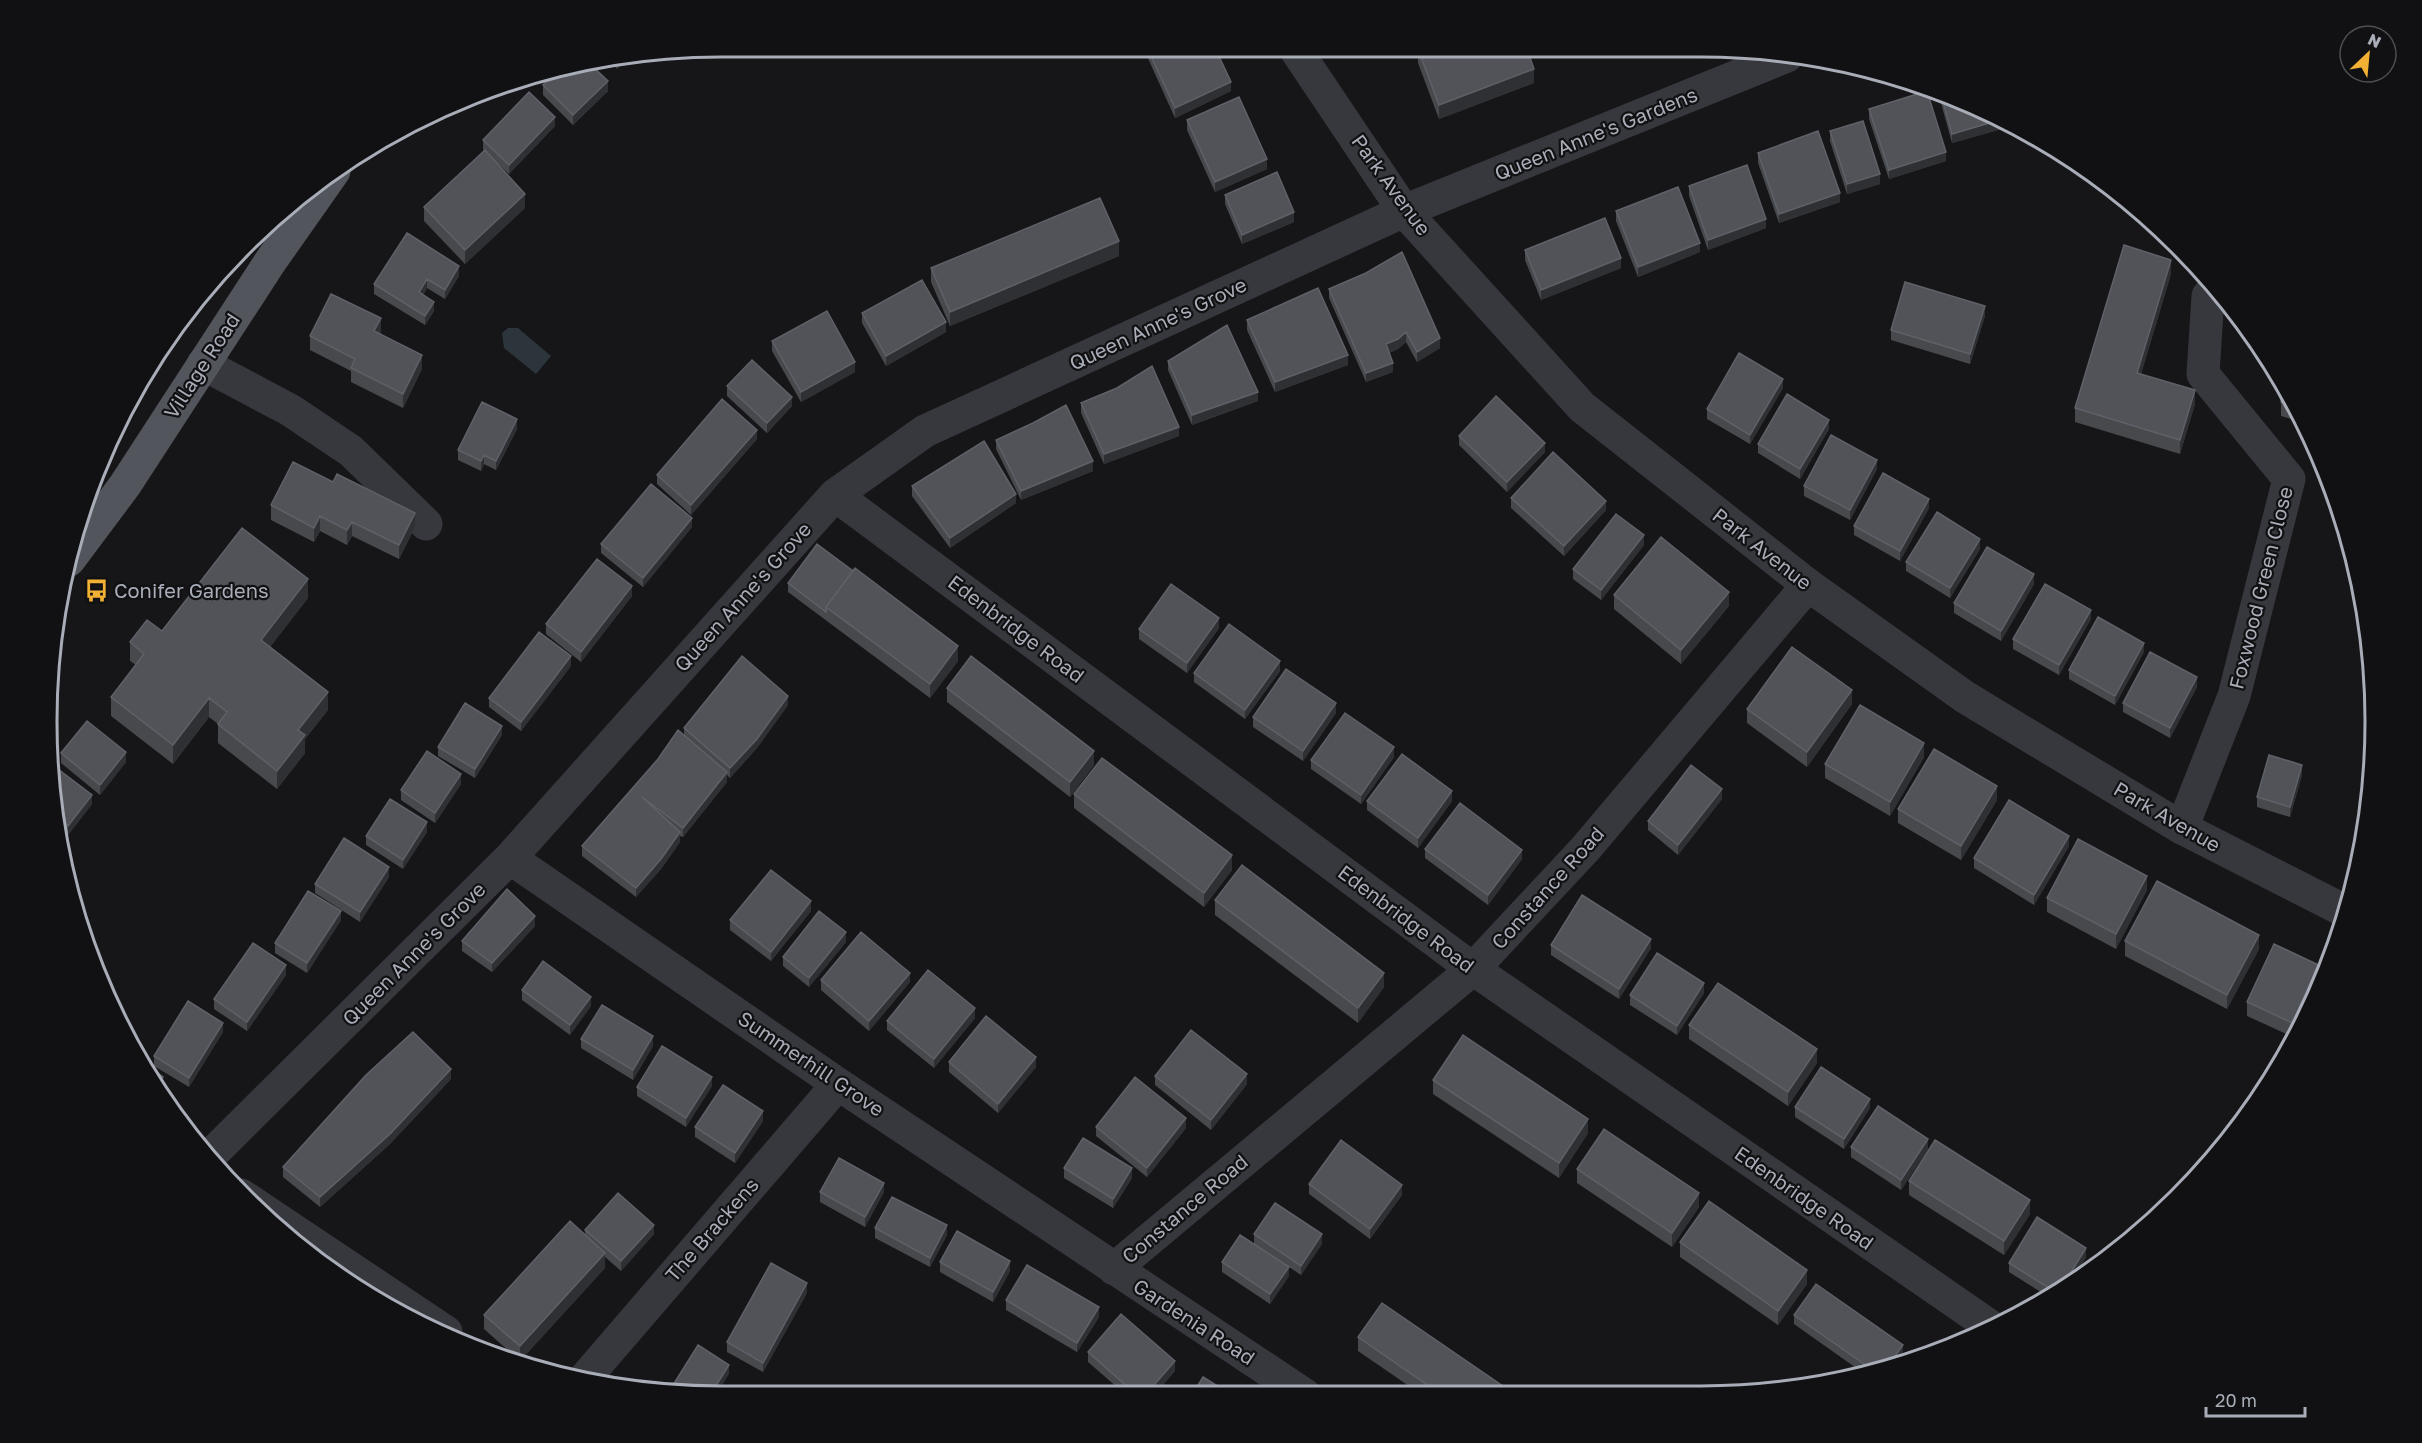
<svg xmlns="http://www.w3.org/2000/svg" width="2422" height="1443" viewBox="0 0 2422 1443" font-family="'Golos Text',sans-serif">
<rect width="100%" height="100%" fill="#161618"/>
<path fill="#2c353c" d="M508,328H518L551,356L536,374L504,348L502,333Z"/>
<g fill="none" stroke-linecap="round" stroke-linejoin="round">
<path stroke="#37383d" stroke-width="33" d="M203,364L290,410L351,451L426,524
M835,495L1473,969L1990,1326
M2182,828L2234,696L2289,479L2203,374L2208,296
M510,858L838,1084L1305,1395
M208,1158L510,858L835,495L925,431L1404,211L1787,56
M241,1195L446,1332
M1114,1269L1473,969L1586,848L1808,585
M586,1377L838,1084"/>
<path stroke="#37383d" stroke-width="33" d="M1296,50L1404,211L1582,407L1808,585L1965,697L2182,828L2345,911"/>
<path stroke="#53555c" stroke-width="33" d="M69,560L125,485L270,262L334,171"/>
</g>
<path fill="#47494d" d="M1418,49L1534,83L1439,119L1418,63Z
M1146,50H1216L1231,91L1175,118L1146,54Z
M633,52L617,69L608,58Z
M543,85L608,91L573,125L543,95Z
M1938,92L2009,127L1952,143Z
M1869,109L1946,161L1889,179L1869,119Z
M1187,120L1267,169L1215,192L1187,130Z
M555,126L509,174L493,159L525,208L465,264L424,221V207L484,151L483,149V140Z
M1830,131L1880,184L1847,194L1830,141Z
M1758,153L1840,202L1779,223L1758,163Z
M1689,186L1766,228L1708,250L1689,196Z
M1225,195L1294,222L1242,244L1225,204Z
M1616,211L1700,252L1638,277L1616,221Z
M1525,250L1621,268L1541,300L1525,260Z
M1119,256L950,326L931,282V268Z
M2171,274L2141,374L2195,404L2180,454L2075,422V408Z
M459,276L445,299L427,288L423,295L434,311L425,325L374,294V284Z
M1329,289L1440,348L1417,362L1406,342L1398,349L1389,353L1393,372L1366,382L1329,298Z
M862,313L946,332L886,366L862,323Z
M1985,316L1970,364L1891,340V330Z
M1247,320L1348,365L1275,392L1247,330Z
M381,333L380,334L422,369L403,408L351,382V371L310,350V336Z
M772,341L855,372L801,402L772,351Z
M1168,361L1258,401L1192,425L1168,370Z
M727,386L792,406L767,433L727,396Z
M1783,388L1750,444L1707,419V409Z
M2284,388L2302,422L2281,416V402Z
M1081,403L1179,436L1104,464L1081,413Z
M517,429L496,470L484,464L481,471L458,460V450Z
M1829,429L1800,479L1758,453V444Z
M1459,436L1545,452L1507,492L1459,445Z
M757,439L691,515L657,484V475Z
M996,440L1093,471L1021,500L996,449Z
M1877,469L1850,520L1804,496V486Z
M333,482L415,527L399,559L352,536L347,545L320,531L314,542L271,520V505Z
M912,486L1016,503L950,548L912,496Z
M1511,498L1606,510L1564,556L1511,508Z
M1929,508L1900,561L1854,535V526Z
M692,527L643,587L601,553V544Z
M1644,545L1601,600L1573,579V569Z
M1980,549L1950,598L1906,571V562Z
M788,583L958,661L930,698L788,592Z
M2034,584L2001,641L1954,613V603Z
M1614,595L1729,606L1681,664L1614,609Z
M632,596L581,662L546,634V624Z
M308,598L270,647L328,710L305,739V753L277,789L218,743V724L209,717L173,764L111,716V697L136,665L130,661V642L162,631Z
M2091,619L2059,675L2013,649V639Z
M1219,628L1187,673L1139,639V629Z
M2144,652L2115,705L2069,679V670Z
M571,666L521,731L489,707V698Z
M1280,671L1245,719L1194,682V673Z
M2197,687L2170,738L2123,712V703Z
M947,688L1094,765L1070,797L947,702Z
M1852,704L1807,767L1747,723V709Z
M788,705L757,748L730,778L727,775V782L683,837L680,836V842L661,869L636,897L582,856V846L684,735V728Z
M1336,713L1303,761L1253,727V717Z
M502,735L475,778L438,756V747Z
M61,753L126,762L100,795L61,763Z
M1394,757L1361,804L1311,769V760Z
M1924,757L1890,816L1825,778V764Z
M51,769L92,804L68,835L57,827Z
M2302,775L2290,817L2257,807V797Z
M461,784L435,823L401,800V790Z
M1074,794L1232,870L1204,907L1074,808Z
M1722,799L1678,855L1648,830V821Z
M1997,800L1961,860L1898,823V809Z
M1367,801H1452L1418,848L1367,810Z
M427,832L403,869L366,845V836Z
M2069,846L2034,905L1974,868V858Z
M1425,849L1522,859L1488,905L1425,858Z
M389,877L360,922L315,893V884Z
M2147,890L2116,949L2047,912V898Z
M1215,900L1384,987L1358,1023L1215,915Z
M811,911L771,961L730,930V920Z
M341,920L307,973L275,953V943Z
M535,926L492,972L462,951V941Z
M2125,941L2259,949L2227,1009L2125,956Z
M846,942L809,987L783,966V957Z
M1551,945L1651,948L1619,999L1551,955Z
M286,975L247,1031L214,1009V999Z
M821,980L910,982L869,1031L821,990Z
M2324,980L2293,1037L2247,1016V1002Z
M522,990L591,1006L570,1035L522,1000Z
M1704,993L1677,1035L1630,1005V995Z
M975,1018L934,1068L887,1030V1021Z
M1689,1025L1817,1063L1788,1106L1689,1039Z
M223,1032L189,1087L154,1066V1056Z
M581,1039L653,1046L633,1080L581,1048Z
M949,1062L1036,1067L998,1113L949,1072Z
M1155,1076L1247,1084L1211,1130L1155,1085Z
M451,1079L390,1144L320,1207L283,1177V1167Z
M1433,1080L1588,1133L1559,1178L1433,1094Z
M712,1086L686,1127L637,1096V1087Z
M1795,1107L1870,1108L1844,1149L1795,1117Z
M763,1121L735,1163L695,1137V1127Z
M1096,1127L1186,1128L1147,1177L1096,1136Z
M1851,1147L1928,1149L1901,1190L1851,1157Z
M1064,1168L1132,1178L1113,1208L1064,1178Z
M1577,1169L1699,1207L1672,1247L1577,1183Z
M1909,1181L2030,1214L2004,1255L1909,1195Z
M1309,1184L1402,1195L1370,1239L1309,1194Z
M820,1192H884L865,1227L820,1202Z
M875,1228L947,1235L930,1267L875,1238Z
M585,1230L654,1234L621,1271L605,1257V1268L520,1361L484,1329V1315L585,1235Z
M1254,1234L1322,1244L1301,1275L1289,1267V1276L1270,1304L1222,1272V1262L1254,1244Z
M1680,1242L1807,1284L1778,1325L1680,1257Z
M2086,1257L2071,1282L2050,1298L2009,1272V1263Z
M940,1262L1010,1271L993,1302L940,1272Z
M807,1293L763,1372L727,1352V1342Z
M1006,1300L1099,1317L1077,1352L1006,1310Z
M1794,1315L1903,1354L1896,1365L1876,1373L1866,1375L1794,1324Z
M1358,1337L1516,1395H1422L1358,1351Z
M1088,1352L1175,1371L1154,1395H1126L1088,1362Z"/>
<path fill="#2f3033" d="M633,52H637L617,69V59L622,55Z
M1534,69V83L1439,119V105Z
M608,81V91L573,125V115Z
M1231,82V91L1175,118V108Z
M555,117V126L509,174V165Z
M1996,121L2009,127L1952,143V134Z
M1946,152V161L1889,179V170Z
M1267,159V169L1215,192V182Z
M1880,174V184L1847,194V184Z
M1840,193V202L1779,223V214Z
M525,194V208L465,264V250Z
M1294,212V222L1242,244V235Z
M1766,219V228L1708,250V240Z
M1119,241V256L950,326V312Z
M1700,243V252L1638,277V267Z
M1621,258V268L1541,300V290Z
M2171,260V274L2137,387V373Z
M459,266V276L445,299V290Z
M427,279V288L419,302V292Z
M434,302V311L425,325V316Z
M1985,306V316L1970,364V354Z
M381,318V333L374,345V331Z
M946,322V332L886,366V356Z
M1406,332V342L1398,349L1386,354V344Z
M1440,338V348L1417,362V352Z
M422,355V369L403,408V394Z
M1348,355V365L1275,392V382Z
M855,362V372L801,402V392Z
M1393,363V372L1366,382V373Z
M1783,379V388L1750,444V435Z
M2195,390V404L2180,454V440Z
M1258,392V401L1192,425V415Z
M792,397V406L767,433V423Z
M517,419V429L496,470V461Z
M1829,420V429L1800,479V469Z
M1179,427V436L1104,464V454Z
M757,430V439L691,515V505Z
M1545,443V452L1507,492V482Z
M484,455V464L481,471V461Z
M1877,460V469L1850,520V510Z
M1093,461V471L1021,500V491Z
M1016,494V503L950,548V538Z
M1929,499V508L1900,561V551Z
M1606,501V510L1564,556V546Z
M415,513V527L399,559V545Z
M320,516V531L314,542V528Z
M692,518V527L643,587V578Z
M352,522V536L347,545V530Z
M1644,535V545L1601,600V590Z
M1980,539V549L1950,598V588Z
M2034,574V584L2001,641V631Z
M308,579V598L261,659V640Z
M632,586V596L581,662V652Z
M1729,592V606L1681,664V650Z
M2091,610V619L2059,675V665Z
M1219,618V628L1187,673V663Z
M2144,643V652L2115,705V696Z
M958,646V661L930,698V684Z
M571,656V666L521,731V722Z
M1280,661V671L1245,719V710Z
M2197,677V687L2170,738V728Z
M1852,690V704L1807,767V752Z
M328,692V710L305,739V753L277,789V771L298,730Z
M788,696V705L757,748L730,778V768Z
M209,698V717L173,764V745Z
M1336,703V713L1303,761V751Z
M502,726V735L475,778V769Z
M1924,743V757L1890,816V802Z
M1394,747V757L1361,804V795Z
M1094,751V765L1070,797V782Z
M126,752V762L100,795V785Z
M2302,765V775L2290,817V807Z
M727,772V782L683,837V828Z
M461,774V784L435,823V813Z
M1997,786V800L1961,860V846Z
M1722,789V799L1678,855V845Z
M1452,791V801L1418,848V838Z
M92,795V804L68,835V826Z
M427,822V832L403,869V860Z
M680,832V842L661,869L636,897V888Z
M2069,836V846L2034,905V895Z
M1522,850V859L1488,905V895Z
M1232,855V870L1204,907V893Z
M389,867V877L360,922V912Z
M2147,876V890L2116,949V934Z
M811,901V911L771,961V952Z
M341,911V920L307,973V963Z
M535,916V926L492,972V963Z
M846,932V942L809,987V978Z
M2259,935V949L2227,1009V995Z
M1651,939V948L1619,999V989Z
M286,965V975L247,1031V1022Z
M910,973V982L869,1031V1021Z
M1384,973V987L1358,1023V1008Z
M1704,983V993L1677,1035V1026Z
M591,997V1006L570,1035V1025Z
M975,1008V1018L934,1068V1059Z
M223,1023V1032L189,1087V1078Z
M653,1036V1046L633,1080V1070Z
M1817,1049V1063L1788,1106V1092Z
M1036,1057V1067L998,1113V1104Z
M451,1069V1079L390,1144L320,1207V1197Z
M1247,1074V1084L1211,1130V1120Z
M163,1077V1087L159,1092L156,1087Z
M712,1077V1086L686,1127V1118Z
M1870,1099V1108L1844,1149V1139Z
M763,1111V1121L735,1163V1153Z
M1186,1118V1128L1147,1177V1168Z
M1588,1119V1133L1559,1178V1163Z
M1928,1139V1149L1901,1190V1180Z
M1132,1168V1178L1113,1208V1199Z
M884,1183V1192L865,1227V1217Z
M1402,1185V1195L1370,1239V1229Z
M1699,1193V1207L1672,1247V1233Z
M2030,1200V1214L2004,1255V1241Z
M654,1225V1234L621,1271V1261Z
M947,1225V1235L930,1267V1258Z
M1322,1234V1244L1301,1275V1266Z
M2086,1248V1257L2071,1282L2060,1290Z
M605,1253V1268L520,1361V1346Z
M1010,1261V1271L993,1302V1292Z
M1289,1267V1276L1270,1304V1294Z
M1807,1270V1284L1778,1325V1311Z
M807,1283V1293L763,1372V1363Z
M1099,1307V1317L1077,1352V1343Z
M1903,1345V1354L1896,1365L1886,1369Z
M1175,1361V1371L1154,1395H1145Z
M729,1365V1374L716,1395H710Z"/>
<path fill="#525359" stroke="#5f6168" stroke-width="1.5" d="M1418,49H1527L1534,69L1439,105Z
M1148,50H1216L1231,82L1175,108Z
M589,63L608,81L573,115L543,85L558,70Z
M1927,91L1946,152L1889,170L1869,109Z
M529,92L555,117L509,165L483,140Z
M1941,94L1996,121L1952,134Z
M1239,97L1267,159L1215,182L1187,120Z
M1863,121L1880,174L1847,184L1830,131Z
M1818,131L1840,193L1779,214L1758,153Z
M485,150L525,194L465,250L424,207Z
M1747,165L1766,219L1708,240L1689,186Z
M1277,172L1294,212L1242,235L1225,195Z
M1678,187L1700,243L1638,267L1616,211Z
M1100,198L1119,241L950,312L931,268Z
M1605,218L1621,258L1541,290L1525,250Z
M407,233L459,266L445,290L427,279L419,292L434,302L425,316L374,284Z
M2124,245L2171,260L2137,373L2195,390L2180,440L2075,408Z
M1402,252L1440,338L1417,352L1406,332L1398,339L1386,344L1393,363L1366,373L1329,289L1366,273Z
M922,280L946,322L886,356L862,313Z
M1905,282L1985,306L1970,354L1891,330Z
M1318,288L1348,355L1275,382L1247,320Z
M331,294L381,318L374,331L422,355L403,394L351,368L355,359L310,336Z
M827,311L855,362L801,392L772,341Z
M1227,325L1258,392L1192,415L1168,361Z
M1739,353L1783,379L1750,435L1707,409Z
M752,360L792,397L767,423L727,386Z
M1152,366L1179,427L1104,454L1081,403L1117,388Z
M2284,388L2293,405L2281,402Z
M1787,394L1829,420L1800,469L1758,444Z
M1496,396L1545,443L1507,482L1459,436Z
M722,399L757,430L691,505L657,475Z
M482,402L517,419L496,461L484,455L481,461L458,450Z
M1066,405L1093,461L1021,491L996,440L1033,423Z
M1831,435L1877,460L1850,510L1804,486Z
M984,441L1016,494L950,538L912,486Z
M1553,452L1606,501L1564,546L1511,498Z
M293,462L333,482L337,474L415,513L399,545L352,522L347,530L320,516L314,528L271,505Z
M1883,473L1929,499L1900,551L1854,526Z
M651,484L692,518L643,578L601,544Z
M1937,512L1980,539L1950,588L1906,562Z
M1616,514L1644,535L1601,590L1573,569Z
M242,528L308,579L261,640L328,692L298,730L305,735L277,771L218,724L227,712L209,698L173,745L111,697L144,654L130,642L147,620L162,631Z
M1661,537L1729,592L1681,650L1614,595Z
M817,544L853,571L826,607V612L788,583Z
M1987,547L2034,574L2001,631L1954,603Z
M597,559L632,586L581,652L546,624Z
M855,568L958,646L930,684L826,607Z
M1171,584L1219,618L1187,663L1139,629Z
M2045,584L2091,610L2059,665L2013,639Z
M2098,617L2144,643L2115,696L2069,670Z
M1229,624L1280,661L1245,710L1194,673Z
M539,632L571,656L521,722L489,698Z
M1792,647L1852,690L1807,752L1747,709Z
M2150,652L2197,677L2170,728L2123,703Z
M742,656L788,696L757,739L730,768L684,728Z
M971,656L1094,751L1070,782L947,688Z
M1286,669L1336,703L1303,751L1253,717Z
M465,703L502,726L475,769L438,747Z
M1860,705L1924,743L1890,802L1825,764Z
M1345,713L1394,747L1361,795L1311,760Z
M87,721L126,752L100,785L61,753Z
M678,730L727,772L683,828L642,797L680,832L661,859L636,888L582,846L658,759Z
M1934,749L1997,786L1961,846L1898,809Z
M427,751L461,774L435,813L401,790Z
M1402,754L1452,791L1418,838L1367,801Z
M2269,755L2302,765L2290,807L2257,797Z
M1102,758L1232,855L1204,893L1074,794Z
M1691,765L1722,789L1678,845L1648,821Z
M54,766L92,795L68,826L56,816L51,769Z
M390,799L427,822L403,860L366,836Z
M2009,800L2069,836L2034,895L1974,858Z
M1460,803L1522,850L1488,895L1425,849Z
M344,838L389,867L360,912L315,884Z
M2078,839L2147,876L2116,934L2047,898Z
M1242,865L1384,973L1358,1008L1215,900Z
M771,870L811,901L771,952L730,920Z
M2157,881L2259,935L2227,995L2125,941Z
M507,889L535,916L492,963L462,941Z
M308,891L341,911L307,963L275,943Z
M1582,895L1651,939L1619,989L1551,945Z
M819,911L846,932L809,978L783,957Z
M861,932L910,973L869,1021L821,980Z
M253,943L286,965L247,1022L214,999Z
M2274,944L2327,969L2324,980L2299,1026L2247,1002Z
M1657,953L1704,983L1677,1026L1630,995Z
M543,961L591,997L570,1025L522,990Z
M928,970L975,1008L934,1059L887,1021Z
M1718,983L1817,1049L1788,1092L1689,1025Z
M188,1001L223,1023L189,1078L154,1056Z
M602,1005L653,1036L633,1070L581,1039Z
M986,1016L1036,1057L998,1104L949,1062Z
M1191,1030L1247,1074L1211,1120L1155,1076Z
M413,1032L451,1069L390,1134L320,1197L283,1167L366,1075Z
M1463,1035L1588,1119L1559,1163L1433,1080Z
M662,1046L712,1077L686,1118L637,1087Z
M136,1057L163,1077L156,1087L137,1059Z
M1821,1067L1870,1099L1844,1139L1795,1107Z
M1135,1077L1186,1118L1147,1168L1096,1127Z
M723,1085L763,1111L735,1153L695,1127Z
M1878,1106L1928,1139L1901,1180L1851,1147Z
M1604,1129L1699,1193L1672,1233L1577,1169Z
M1083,1138L1132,1168L1113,1199L1064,1168Z
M1341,1140L1402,1185L1370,1229L1309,1184Z
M1935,1140L2030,1200L2004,1241L1909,1181Z
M839,1158L884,1183L865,1217L820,1192Z
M618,1193L654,1225L621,1261L585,1230Z
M892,1197L947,1225L930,1258L875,1228Z
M1709,1201L1807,1270L1778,1311L1680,1242Z
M1275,1203L1322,1234L1301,1266L1254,1234Z
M2037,1217L2086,1248L2060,1290L2057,1293L2009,1263Z
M570,1221L605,1253L520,1346L484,1315Z
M957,1231L1010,1261L993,1292L940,1262Z
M1240,1235L1289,1267L1270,1294L1222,1262Z
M2093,1260L2098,1263L2085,1272Z
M771,1263L807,1283L763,1363L727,1342Z
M1027,1265L1099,1307L1077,1343L1006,1300Z
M1816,1284L1903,1345L1886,1369L1877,1373L1794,1315Z
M1382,1303L1516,1395H1442L1358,1337Z
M1121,1314L1175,1361L1145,1395H1137L1088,1352Z
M698,1345L729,1365L710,1395H677L668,1393Z
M1915,1352L1919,1355L1911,1359Z
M1203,1377L1232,1395H1192Z"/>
<defs>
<symbol id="bus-bare" viewBox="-9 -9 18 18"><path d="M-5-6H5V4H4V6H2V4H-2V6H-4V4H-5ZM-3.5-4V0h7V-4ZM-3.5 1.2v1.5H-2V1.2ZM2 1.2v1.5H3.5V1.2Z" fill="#f2b134" stroke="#111113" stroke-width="2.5" paint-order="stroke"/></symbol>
</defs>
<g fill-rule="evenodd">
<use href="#bus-bare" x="80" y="574" width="33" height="33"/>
</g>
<g text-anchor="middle" stroke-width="4.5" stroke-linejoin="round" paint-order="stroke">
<g font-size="20" fill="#a8adb8" stroke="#111113">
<text transform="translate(1596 134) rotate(-22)" y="7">Queen Anne's Gardens</text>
<text transform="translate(1391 185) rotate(54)" y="7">Park Avenue</text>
<text transform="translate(1158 324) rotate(-25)" y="7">Queen Anne's Grove</text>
<text transform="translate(202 366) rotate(-57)" y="7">Village Road</text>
<text transform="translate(1762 549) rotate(38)" y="7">Park Avenue</text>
<text transform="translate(2261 588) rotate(-76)" y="7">Foxwood Green Close</text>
<text transform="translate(743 597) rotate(-48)" y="7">Queen Anne's Grove</text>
<text transform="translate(1016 629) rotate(37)" y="7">Edenbridge Road</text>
<text transform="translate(2167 817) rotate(30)" y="7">Park Avenue</text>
<text transform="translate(1548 888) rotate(-48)" y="7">Constance Road</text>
<text transform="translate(1406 919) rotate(37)" y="7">Edenbridge Road</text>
<text transform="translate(414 954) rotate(-45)" y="7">Queen Anne's Grove</text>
<text transform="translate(811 1064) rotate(34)" y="7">Summerhill Grove</text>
<text transform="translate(1804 1198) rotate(35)" y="7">Edenbridge Road</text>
<text transform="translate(1185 1209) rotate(-40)" y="7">Constance Road</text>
<text transform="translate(712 1230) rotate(-49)" y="7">The Brackens</text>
<text transform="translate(1194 1322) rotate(33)" y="7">Gardenia Road</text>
</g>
<g font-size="20" fill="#a8adb8" stroke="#111113" text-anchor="start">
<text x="114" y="598">Conifer Gardens</text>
</g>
</g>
<path d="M0 0H2422V1443H0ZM721 57H1701A664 664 0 0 1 2365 721V722A664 664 0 0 1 1701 1386H721A664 664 0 0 1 57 722V721A664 664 0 0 1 721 57Z" fill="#111113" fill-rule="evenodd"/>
<path fill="none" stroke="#a8adb8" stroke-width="3" d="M721 57H1701A664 664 0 0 1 2365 721V722A664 664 0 0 1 1701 1386H721A664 664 0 0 1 57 722V721A664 664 0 0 1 721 57Z"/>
<g transform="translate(2368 54) rotate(26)"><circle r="28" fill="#111113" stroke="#4d4f55" stroke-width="1.5"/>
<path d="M0-4.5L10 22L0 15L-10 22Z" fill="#f2b134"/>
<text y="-9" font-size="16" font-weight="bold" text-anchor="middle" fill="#a8adb8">N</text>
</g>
<path d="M2206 1407v9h99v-9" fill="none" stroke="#a8adb8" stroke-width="3"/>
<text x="2215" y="1407" font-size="18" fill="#a8adb8" stroke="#111113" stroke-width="4.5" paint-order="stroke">20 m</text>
</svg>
